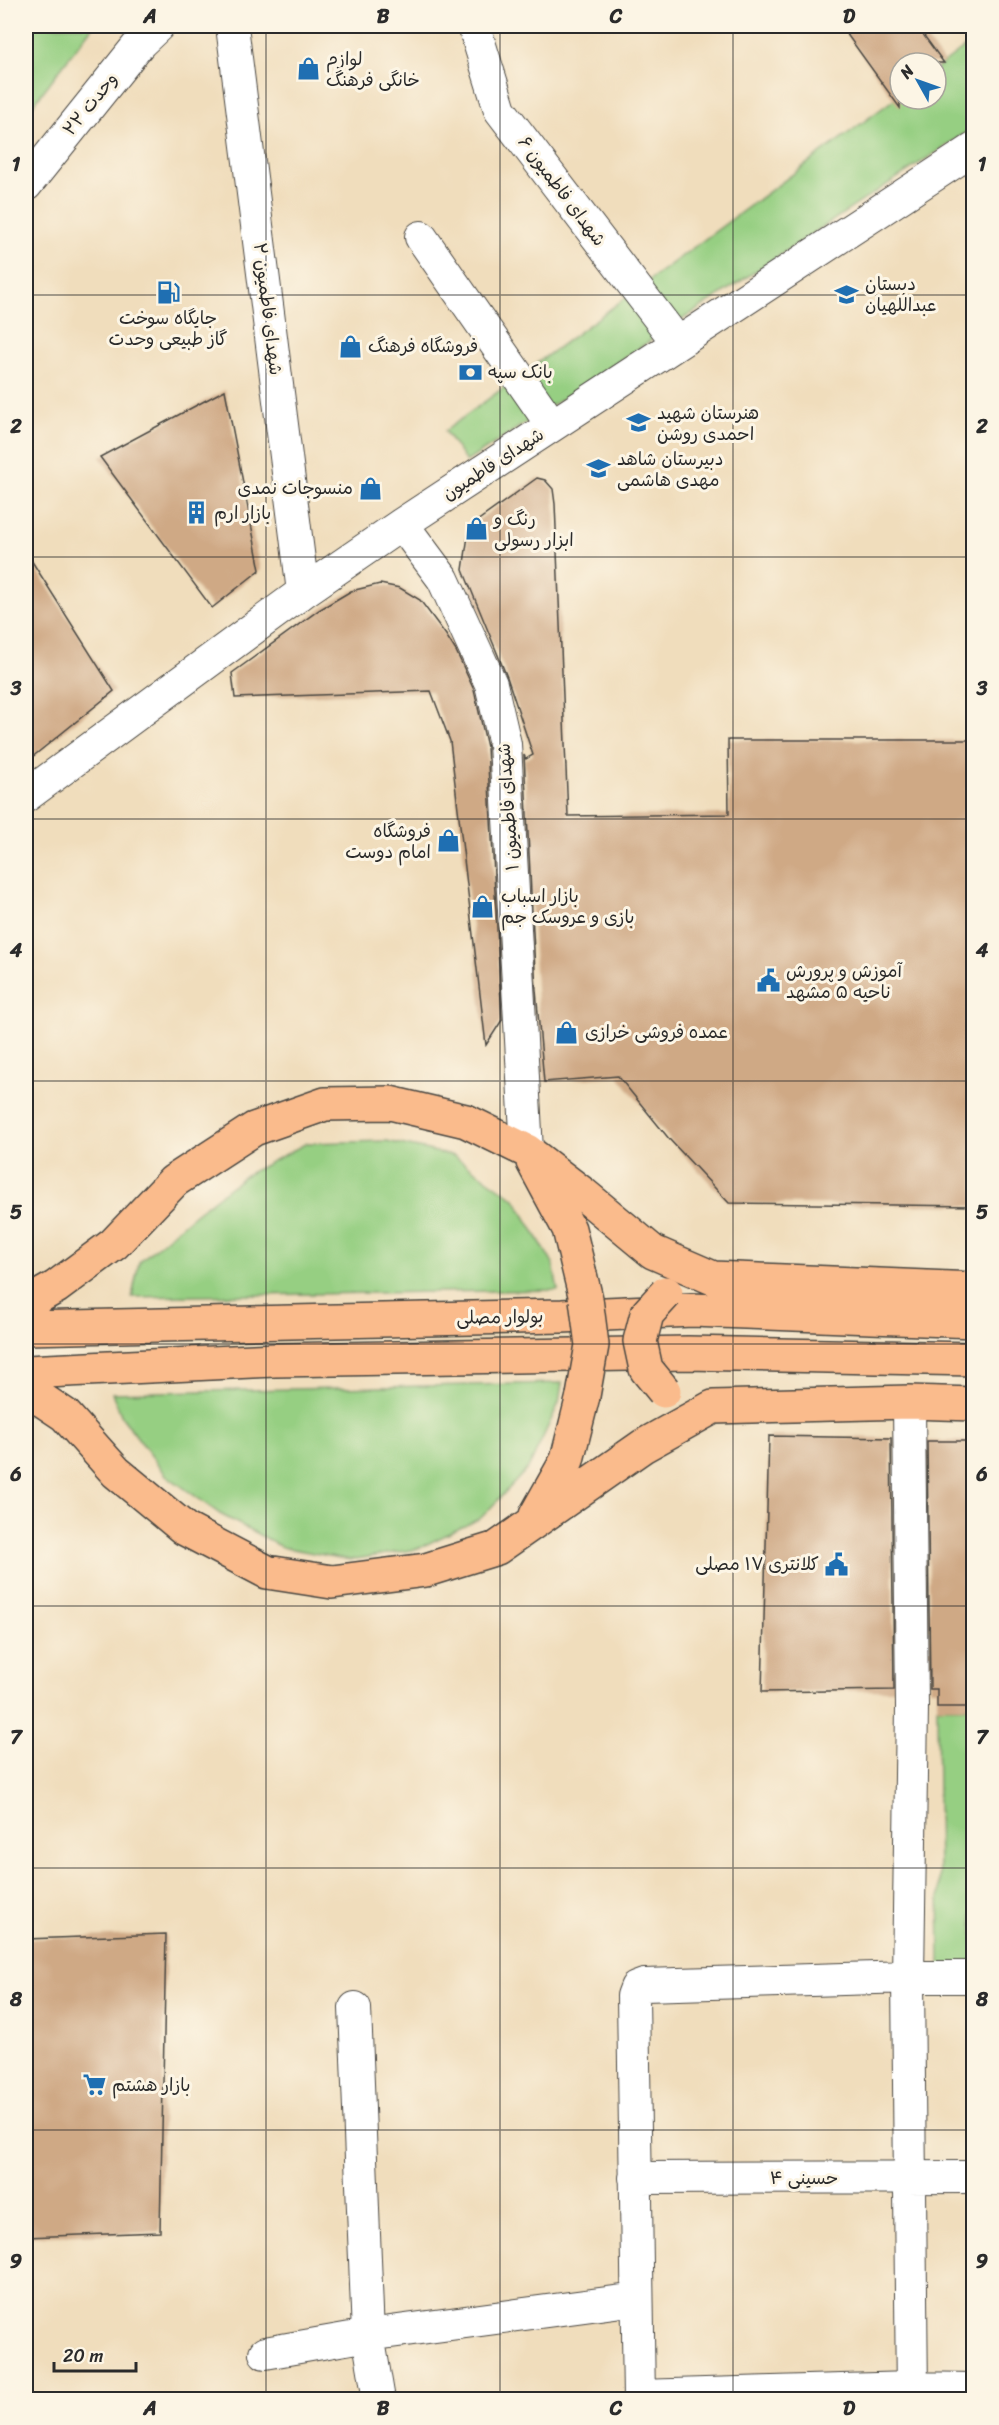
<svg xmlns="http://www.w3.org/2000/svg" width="999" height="2425" viewBox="0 0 999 2425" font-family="Sriracha,'Playpen Sans Arabic',sans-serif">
<rect width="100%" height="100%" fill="#fcf5e5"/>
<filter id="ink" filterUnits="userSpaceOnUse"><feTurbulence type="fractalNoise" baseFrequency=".0167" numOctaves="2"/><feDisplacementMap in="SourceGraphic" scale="12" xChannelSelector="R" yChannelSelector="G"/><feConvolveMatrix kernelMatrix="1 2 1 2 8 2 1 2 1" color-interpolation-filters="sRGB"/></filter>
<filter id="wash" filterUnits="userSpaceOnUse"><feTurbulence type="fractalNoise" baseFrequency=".008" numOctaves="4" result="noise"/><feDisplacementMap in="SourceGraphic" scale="24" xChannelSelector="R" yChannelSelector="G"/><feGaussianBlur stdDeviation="1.35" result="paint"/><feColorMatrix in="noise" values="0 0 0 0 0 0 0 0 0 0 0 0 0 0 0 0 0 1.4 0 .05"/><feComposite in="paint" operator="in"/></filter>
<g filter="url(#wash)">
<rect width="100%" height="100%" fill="#f0ddbc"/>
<path fill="#96cf82" stroke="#607d56" stroke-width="1.5" d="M26,26H93L26,114Z
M973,41V128L466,462L445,431L900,95V99H936V69Z
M387,1141L454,1156L515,1199L553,1264L558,1290L132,1297L139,1262L195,1214L246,1175L307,1143Z
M562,1383L559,1403L529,1467L481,1518L417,1549L350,1560L282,1547L220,1514L166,1475L122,1417L112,1393Z
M937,1707H973V1966L940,1967Z"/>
<g id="blocks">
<path fill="#cfa985" d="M841,26H917L944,63H900V108Z
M225,390L260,570L212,608L100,457Z
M537,478L545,480L553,489L555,504L568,816L729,814L728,740H974V1206L729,1203L670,1140L618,1076L544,1082L536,990L524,755L526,759L533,755L507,677L463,570L468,536L473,524Z
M26,552L114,691L26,762Z
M380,584L400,588L420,600L446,635L456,651L474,690L487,747L502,1020L486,1045L450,741L431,691L235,698L232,673L319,610L351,591Z
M769,1436L891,1438L894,1690L762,1692Z
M927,1441H974V1707H937V1689H930Z
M166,1934L160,2232L26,2237V1939Z"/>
</g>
</g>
<g filter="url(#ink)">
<use href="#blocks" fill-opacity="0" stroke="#494641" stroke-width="1.5"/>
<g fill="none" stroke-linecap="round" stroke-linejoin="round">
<defs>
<path id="minor" d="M232,26L303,592
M474,26L500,110L678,343
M26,185L140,43L158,26
M421,237L552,425
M402,524L443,579L491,684L505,744L527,1151
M26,796L303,592L402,524L974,149
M909,1402L912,1707L908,1977L912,2400
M355,2008L368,2335L379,2400
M635,2178L974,2177
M265,2353L368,2335L637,2299
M639,2396L911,2388L974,2389
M639,2400L633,1996L636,1988L644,1985L908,1977H974"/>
<path id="major" d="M533,1162L569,1229L586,1299
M26,1304L56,1287L114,1244L174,1181L254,1129L325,1104L390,1103L466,1121L527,1151L583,1194L653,1252L713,1278L974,1289
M26,1328L562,1316L692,1310L974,1321
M26,1372L275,1360L688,1353L974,1359
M26,1389L65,1415L116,1472L185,1529L267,1572L332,1582L426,1570L497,1548L643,1446L713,1407L909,1402L974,1404
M536,1515L567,1460L583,1396"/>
</defs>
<use href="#minor" stroke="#494641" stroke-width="34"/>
<use href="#major" stroke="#494641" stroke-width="36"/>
<use href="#minor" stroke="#fff" stroke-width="32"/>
<use href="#major" stroke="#fabb8c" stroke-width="33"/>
<defs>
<path id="major-bridge" d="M664,1391L646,1369L640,1341L647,1314L666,1293
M583,1396L592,1345L586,1299"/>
</defs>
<use href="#major-bridge" stroke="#494641" stroke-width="36" stroke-linecap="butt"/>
<use href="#major-bridge" stroke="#fabb8c" stroke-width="33"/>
</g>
</g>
<path fill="none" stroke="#2b2b2b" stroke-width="1.5" stroke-opacity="0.55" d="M266,26V2400M500,26V2400M733,26V2400M26,295H974M26,557H974M26,819H974M26,1081H974M26,1344H974M26,1606H974M26,1868H974M26,2130H974"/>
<defs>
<symbol id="shop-bare" viewBox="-9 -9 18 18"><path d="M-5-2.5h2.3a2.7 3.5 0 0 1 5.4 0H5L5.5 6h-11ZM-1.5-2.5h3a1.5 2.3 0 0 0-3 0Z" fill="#1f6fb2" stroke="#fcf5e5" stroke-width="2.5" paint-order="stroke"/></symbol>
<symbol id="fuel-bare" viewBox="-9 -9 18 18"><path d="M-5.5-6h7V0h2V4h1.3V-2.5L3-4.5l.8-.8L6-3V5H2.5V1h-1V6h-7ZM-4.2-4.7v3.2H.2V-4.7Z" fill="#1f6fb2" stroke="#fcf5e5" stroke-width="2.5" paint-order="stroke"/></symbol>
<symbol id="school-bare" viewBox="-9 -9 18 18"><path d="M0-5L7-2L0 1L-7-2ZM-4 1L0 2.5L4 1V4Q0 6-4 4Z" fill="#1f6fb2" stroke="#fcf5e5" stroke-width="2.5" paint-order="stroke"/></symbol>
<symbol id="bank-bare" viewBox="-9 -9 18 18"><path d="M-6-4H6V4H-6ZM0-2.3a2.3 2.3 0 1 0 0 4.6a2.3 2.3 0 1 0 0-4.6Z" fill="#1f6fb2" stroke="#fcf5e5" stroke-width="2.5" paint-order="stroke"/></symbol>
<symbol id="building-bare" viewBox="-9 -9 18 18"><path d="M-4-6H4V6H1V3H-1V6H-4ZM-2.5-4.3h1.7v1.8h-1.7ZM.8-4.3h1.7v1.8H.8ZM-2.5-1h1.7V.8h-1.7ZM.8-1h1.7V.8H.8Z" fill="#1f6fb2" stroke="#fcf5e5" stroke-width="2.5" paint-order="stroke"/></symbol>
<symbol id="civic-bare" viewBox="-9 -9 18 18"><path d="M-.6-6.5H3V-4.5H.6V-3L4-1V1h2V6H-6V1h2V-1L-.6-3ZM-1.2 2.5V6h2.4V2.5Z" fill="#1f6fb2" stroke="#fcf5e5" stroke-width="2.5" paint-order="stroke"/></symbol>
<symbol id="supermarket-bare" viewBox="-9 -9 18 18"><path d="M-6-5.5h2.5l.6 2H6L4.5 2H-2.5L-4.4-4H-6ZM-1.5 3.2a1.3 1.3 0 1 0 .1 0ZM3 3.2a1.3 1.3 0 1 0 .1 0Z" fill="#1f6fb2" stroke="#fcf5e5" stroke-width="2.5" paint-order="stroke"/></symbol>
</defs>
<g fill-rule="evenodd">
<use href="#shop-bare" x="292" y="52" width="33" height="33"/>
<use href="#fuel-bare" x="152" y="276" width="33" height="33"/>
<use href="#school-bare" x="830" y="278" width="33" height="33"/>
<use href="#shop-bare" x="334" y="330" width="33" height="33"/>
<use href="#bank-bare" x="454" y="356" width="33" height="33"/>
<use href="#school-bare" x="622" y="406" width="33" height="33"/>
<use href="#school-bare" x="582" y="452" width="33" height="33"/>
<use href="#shop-bare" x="354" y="472" width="33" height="33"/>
<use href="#building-bare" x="180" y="496" width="33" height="33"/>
<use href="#shop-bare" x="460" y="512" width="33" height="33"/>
<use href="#shop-bare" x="432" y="824" width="33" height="33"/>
<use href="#shop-bare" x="466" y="890" width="33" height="33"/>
<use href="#civic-bare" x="752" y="964" width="33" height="33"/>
<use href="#shop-bare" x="550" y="1016" width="33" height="33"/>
<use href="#civic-bare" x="820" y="1548" width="33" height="33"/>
<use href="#supermarket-bare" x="78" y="2068" width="33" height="33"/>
</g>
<g text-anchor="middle" stroke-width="6" stroke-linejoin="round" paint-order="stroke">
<g font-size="18" fill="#2b2b2b" stroke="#fcf5e5" text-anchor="start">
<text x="326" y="65">لوازم<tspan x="326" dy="21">خانگی فرهنگ</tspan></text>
<text x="865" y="290">دبستان<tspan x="865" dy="21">عبداللهیان</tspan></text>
<text x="168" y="324" text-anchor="middle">جایگاه سوخت<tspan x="168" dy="21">گاز طبیعی وحدت</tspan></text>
<text x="368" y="352">فروشگاه فرهنگ</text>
<text x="488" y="378">بانک سپه</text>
<text x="657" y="419">هنرستان شهید<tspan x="657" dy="21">احمدی روشن</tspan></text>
<text x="617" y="465">دبیرستان شاهد<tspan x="617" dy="21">مهدی هاشمی</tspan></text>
<text x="353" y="494" text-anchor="end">منسوجات نمدی</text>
<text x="214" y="519">بازار ارم</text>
<text x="494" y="525">رنگ و<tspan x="494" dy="21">ابزار رسولی</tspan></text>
<text x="431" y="837" text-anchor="end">فروشگاه<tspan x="431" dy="21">امام دوست</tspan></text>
<text x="501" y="902">بازار اسباب<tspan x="501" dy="21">بازی و عروسک جم</tspan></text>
<text x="786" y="977">آموزش و پرورش<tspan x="786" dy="21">ناحیه ۵ مشهد</tspan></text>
<text x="585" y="1038">عمده فروشی خرازی</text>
<text x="819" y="1570" text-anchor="end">کلانتری ۱۷ مصلی</text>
<text x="112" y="2091">بازار هشتم</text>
</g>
<g font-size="18" fill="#2b2b2b" stroke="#fcf5e5">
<text transform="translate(90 104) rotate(-51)" y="6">وحدت ۲۲</text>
<text transform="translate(562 191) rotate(53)" y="6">شهدای فاطمیون ۶</text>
<text transform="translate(268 309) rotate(83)" y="6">شهدای فاطمیون ۲</text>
<text transform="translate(493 464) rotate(-33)" y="6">شهدای فاطمیون</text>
<text transform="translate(508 807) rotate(-94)" y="6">شهدای فاطمیون ۱</text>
<text transform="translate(500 1317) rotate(-1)" y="6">بولوار مصلی</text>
<text x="804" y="2184">حسینی ۴</text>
</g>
</g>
<rect width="999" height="2425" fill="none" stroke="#fcf5e5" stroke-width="66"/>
<g transform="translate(918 81) rotate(310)"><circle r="28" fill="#fcf5e5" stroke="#a8a49b" stroke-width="1.5"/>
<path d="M0-4.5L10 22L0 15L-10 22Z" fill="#1f6fb2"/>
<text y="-9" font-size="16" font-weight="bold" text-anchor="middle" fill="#2b2b2b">N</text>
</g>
<path d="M54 2362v9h82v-9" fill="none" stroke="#2b2b2b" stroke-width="3"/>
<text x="63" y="2362" font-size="18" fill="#2b2b2b" stroke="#fcf5e5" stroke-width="4.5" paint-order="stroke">20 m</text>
<rect x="33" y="33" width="933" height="2359" fill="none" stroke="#2b2b2b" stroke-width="2"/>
<g font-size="20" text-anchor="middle" font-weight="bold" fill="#2b2b2b">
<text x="150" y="23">A</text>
<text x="383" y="23">B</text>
<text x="616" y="23">C</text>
<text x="849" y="23">D</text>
<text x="16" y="171">1</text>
<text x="982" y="171">1</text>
<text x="16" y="433">2</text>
<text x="982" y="433">2</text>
<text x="16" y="695">3</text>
<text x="982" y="695">3</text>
<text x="16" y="957">4</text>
<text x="982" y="957">4</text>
<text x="16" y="1219">5</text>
<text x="982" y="1219">5</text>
<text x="16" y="1481">6</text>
<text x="982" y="1481">6</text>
<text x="16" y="1744">7</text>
<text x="982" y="1744">7</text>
<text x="16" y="2006">8</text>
<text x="982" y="2006">8</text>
<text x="16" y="2268">9</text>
<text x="982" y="2268">9</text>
<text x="150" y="2415">A</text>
<text x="383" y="2415">B</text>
<text x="616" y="2415">C</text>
<text x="849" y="2415">D</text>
</g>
</svg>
